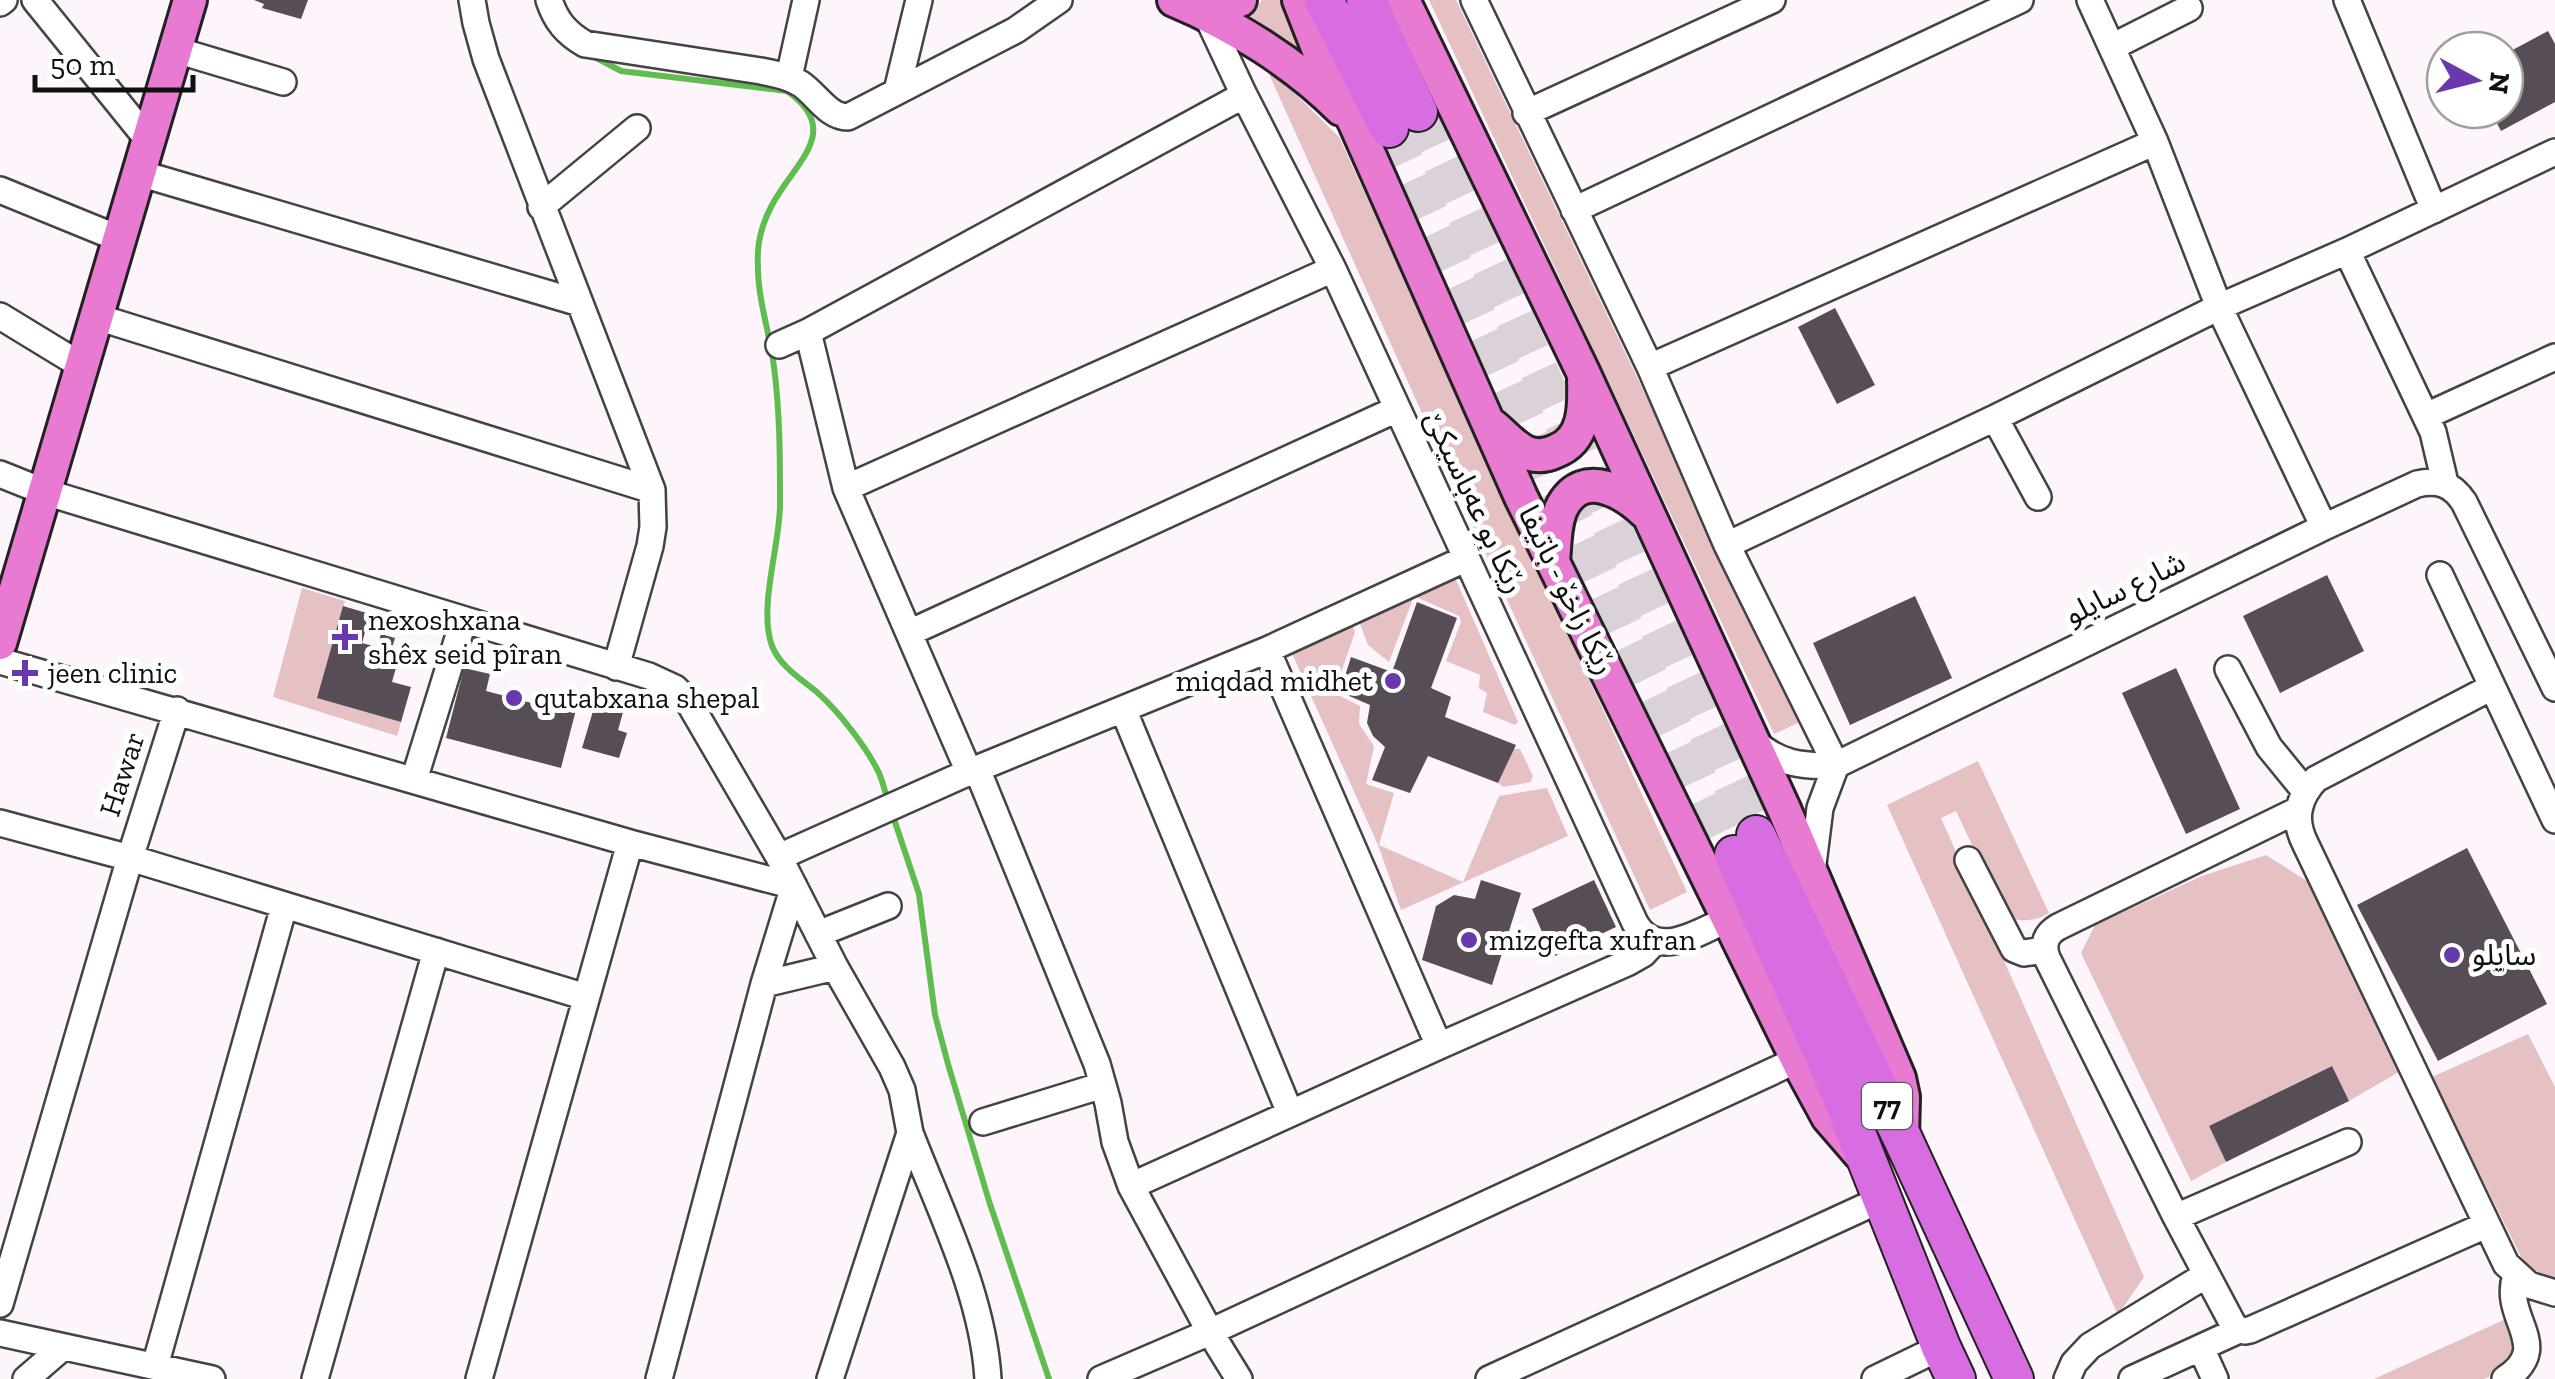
<svg xmlns="http://www.w3.org/2000/svg" width="2555" height="1379" viewBox="0 0 2555 1379" font-family="'Zilla Slab','Noto Sans Arabic',serif">
<rect width="100%" height="100%" fill="#fef4fb"/>
<path fill="#e5c1c3" d="M1262,0H1289L1315,66L1231,16L1257,7Z
M1429,0H1456L1802,721L1774,734Z
M1264,63L1339,137L1687,892L1650,910L1468,515Z
M1453,573L1518,722L1515,725L1483,712L1487,693L1479,688L1480,675L1446,661L1461,622L1459,616L1414,596L1389,662L1368,645L1357,616Z
M302,588L345,601L318,698L401,722L397,736L273,697Z
M1351,622L1355,632L1334,693L1360,706L1359,724L1374,746L1366,784L1394,793L1379,845L1463,882L1499,796L1547,788L1568,836L1401,910L1378,845L1290,649Z
M1514,749H1520L1533,776L1531,782L1503,787L1498,783Z
M1978,761L2049,913C2033,922 2024,922 2006,917L1956,811L1941,818L2144,1277L2118,1315L1887,805Z
M2266,855L2307,881L2328,914L2399,1072L2349,1101L2331,1066L2209,1126L2226,1162L2191,1181L2081,953L2095,925L2202,876Z
M2528,1034L2555,1087V1277H2549L2525,1265L2432,1077Z
M2510,1317L2528,1359L2484,1379H2374Z"/>
<g fill="none" stroke-linecap="round" stroke-linejoin="round">
<path stroke="#5fbd4f" stroke-width="6" d="M587,53L621,71L787,91C844,131 794,163 772,205C757,233 756,254 759,285C762,313 771,340 774,367C780,412 780,459 780,504C780,546 758,607 772,646C781,668 803,680 819,694C840,713 867,748 879,773C883,782 885,792 888,801
M892,813L919,894L935,1015L948,1064L989,1201L1049,1379"/>
</g>
<path fill="#564d57" d="M254,0H308L301,19L262,8L264,4Z
M2548,31L2555,44V102L2501,131L2490,110H2505V54Z
M1835,308L1875,385L1837,404L1798,327Z
M2327,575L2364,651L2280,693L2243,616Z
M1915,596L1952,678L1850,725L1813,643Z
M1417,602L1457,618L1431,688L1451,697L1445,717L1516,745L1498,783L1428,756L1410,793L1372,780L1385,747L1373,736L1367,723L1370,705L1340,692L1351,657L1392,672Z
M343,606L370,614L362,643L377,647L381,634L395,638L392,648L401,650L392,682L411,687L401,722L317,698Z
M464,668L490,674L486,691L543,706L547,690L579,698L561,768L446,738Z
M2176,668L2240,809L2186,834L2122,693Z
M596,701L624,709L618,730L627,733L619,758L582,748Z
M2467,848L2547,1004L2438,1061L2357,905Z
M1481,880L1521,893L1492,985L1422,960L1436,906L1454,895L1475,899Z
M1594,880L1616,927L1553,957L1532,909Z
M2332,1066L2349,1101L2226,1162L2209,1126Z"/>
<g fill="none" stroke-linecap="round" stroke-linejoin="round">
<path stroke="#dad2d8" stroke-width="38" stroke-dasharray="38 19" stroke-linecap="butt" d="M1418,112L1756,835
M1389,128L1532,433L1734,855"/>
<defs>
<path id="minor" d="M35,0L149,141
M472,0L476,23L486,59L652,490L653,527L650,546L616,667
M549,0C556,21 566,33 585,44L761,71C775,74 788,76 801,84C817,95 828,117 848,117L1016,30L1059,0
M1474,0L1650,367L1727,545L1836,765
M2347,0L2434,210
M0,3L4,0
M1206,14L1244,95L1333,269L1635,923C1657,961 1698,932 1728,919
M2112,47L2189,8
M176,50L283,82
M789,77L806,0
M897,91L919,0
M1526,113L1772,0
M139,173L580,303
M0,190L120,239
M541,207L637,128
M1574,210L2020,0
M2347,251L2433,432L2445,483
M0,316L82,366
M97,317L652,490
M808,332L846,488L969,772
M779,345L808,332L1244,95
M1650,367L2155,142
M2426,416L2555,357
M1995,418L2038,497
M0,474L45,492L649,676L675,688L688,701L779,857L835,967L892,1067L902,1090L910,1133L830,1379
M846,488L1333,269
M2324,527L2219,307L2347,251L2555,152
M1727,545L1995,418L2219,307L2155,142L2090,0
M2440,575L2555,820
M909,633L1397,409
M1267,650L1439,1046
M0,661L630,843L794,886
M2228,669L2269,747L2305,791
M2492,687L2316,779C2298,798 2293,819 2305,843L2506,1264L2529,1285L2555,1293
M1123,709L1290,1113
M1753,740C1777,764 1803,767 1836,765L2324,527L2417,484C2438,479 2452,484 2464,502L2555,688
M977,769L1097,1064L1108,1103L1115,1142L1131,1186L1210,1332L1239,1379
M414,780L463,622
M2298,810L2058,927C2046,934 2042,944 2047,958L2176,1217L2235,1328L2245,1331L2250,1330L2486,1225
M0,823L130,858L586,997
M779,857L969,772L1267,650L1465,559
M1968,860L2014,949L2024,953L2044,950
M1812,872L1820,808L1836,765
M818,934L888,906
M764,984L835,967
M983,1122L1103,1085
M910,1133C940,1211 983,1295 988,1379
M1131,1186L1439,1046L1629,962L1643,954L1655,941
M2176,1217L2348,1142
M0,1304L130,858L177,710
M0,1333L212,1379
M2201,1348L2215,1379
M155,1366L284,906
M26,1379L63,1347
M315,1379L436,951
M479,1379L630,843
M659,1379L764,984L794,886
M1101,1379L1210,1332L1797,1060
M1489,1379L1882,1199
M1875,1379L1941,1347
M2067,1379L2074,1363L2090,1346L2206,1275
M2132,1379L2239,1330
M2505,1379C2555,1346 2501,1319 2516,1275"/>
<path id="major" d="M1174,0C1234,25 1295,63 1341,109
M1299,0L1321,56L1355,123L1521,497L1803,1071L1828,1117L1860,1154
M1403,0L1583,372L1784,809L1899,1078L1903,1097L1902,1137
M1206,14L1240,0
M1493,426C1503,434 1513,446 1525,452C1536,457 1546,456 1556,451C1585,440 1585,407 1584,381
M1553,561C1555,543 1554,521 1563,505C1584,468 1624,492 1646,513
M0,643L190,0"/>
<path id="highway" d="M1324,0L1389,128
M1366,0L1418,112
M1756,835L1902,1137L2014,1379
M1734,855L1835,1080L1941,1347L1956,1379"/>
</defs>
<use href="#minor" stroke="#434343" stroke-width="30"/>
<use href="#major" stroke="#212121" stroke-width="38"/>
<use href="#highway" stroke="#212121" stroke-width="42"/>
<use href="#minor" stroke="#fff" stroke-width="25"/>
<use href="#major" stroke="#e87ad1" stroke-width="32"/>
<use href="#highway" stroke="#d86de2" stroke-width="38"/>
</g>
<g fill="#6938af" stroke="#fff" stroke-width="4">
<path d="M340 622h10v10h10v10h-10v10h-10v-10h-10v-10h10z"/>
<path d="M20 658h10v10h10v10h-10v10h-10v-10h-10v-10h10z"/>
<circle cx="1393" cy="681" r="10"/>
<circle cx="514" cy="698" r="10"/>
<circle cx="1469" cy="940" r="10"/>
<circle cx="2452" cy="955" r="10"/>
</g>
<g text-anchor="middle" stroke-width="10" stroke-linejoin="round" paint-order="stroke">
<rect fill="#fff" stroke="#585858" stroke-width="2.5" x="1862" y="1083" width="50" height="46" rx="8"/>
<g font-size="28" font-weight="bold" fill="#101010">
<text x="1887" y="1116">77</text>
</g>
<g font-size="30" fill="#101010" stroke="#fff">
<text transform="translate(1475 502) rotate(65)" y="10">رێكا بو عه‌باسيكێ</text>
<text transform="translate(2125 588) rotate(-26)" y="10">شارع سايلو</text>
<text transform="translate(1567 590) rotate(64)" y="10">رێکا زاخۆ - باتیفا</text>
<text transform="translate(122 774) rotate(-72)" y="10">Hawar</text>
</g>
<g font-size="30" fill="#101010" stroke="#fff" text-anchor="start">
<text x="368" y="630">nexoshxana<tspan x="368" dy="34">shêx seid pîran</tspan></text>
<text x="48" y="683">jeen clinic</text>
<text x="1373" y="691" text-anchor="end">miqdad midhet</text>
<text x="534" y="708">qutabxana shepal</text>
<text x="1489" y="950">mizgefta xufran</text>
<text x="2472" y="965">سايلو</text>
</g>
</g>
<g transform="translate(2475 80) rotate(97)"><circle r="48" fill="#ffffff" stroke="#9f9f9f" stroke-width="2.5"/>
<path d="M0-8L18 38L0 25L-18 38Z" fill="#6938af"/>
<text y="-15" font-size="28" font-weight="bold" text-anchor="middle" fill="#101010">N</text>
</g>
<path d="M35 75v15h158v-15" fill="none" stroke="#101010" stroke-width="5"/>
<text x="50" y="75" font-size="30" fill="#101010" stroke="#ffffff" stroke-width="8" paint-order="stroke">50 m</text>
</svg>
